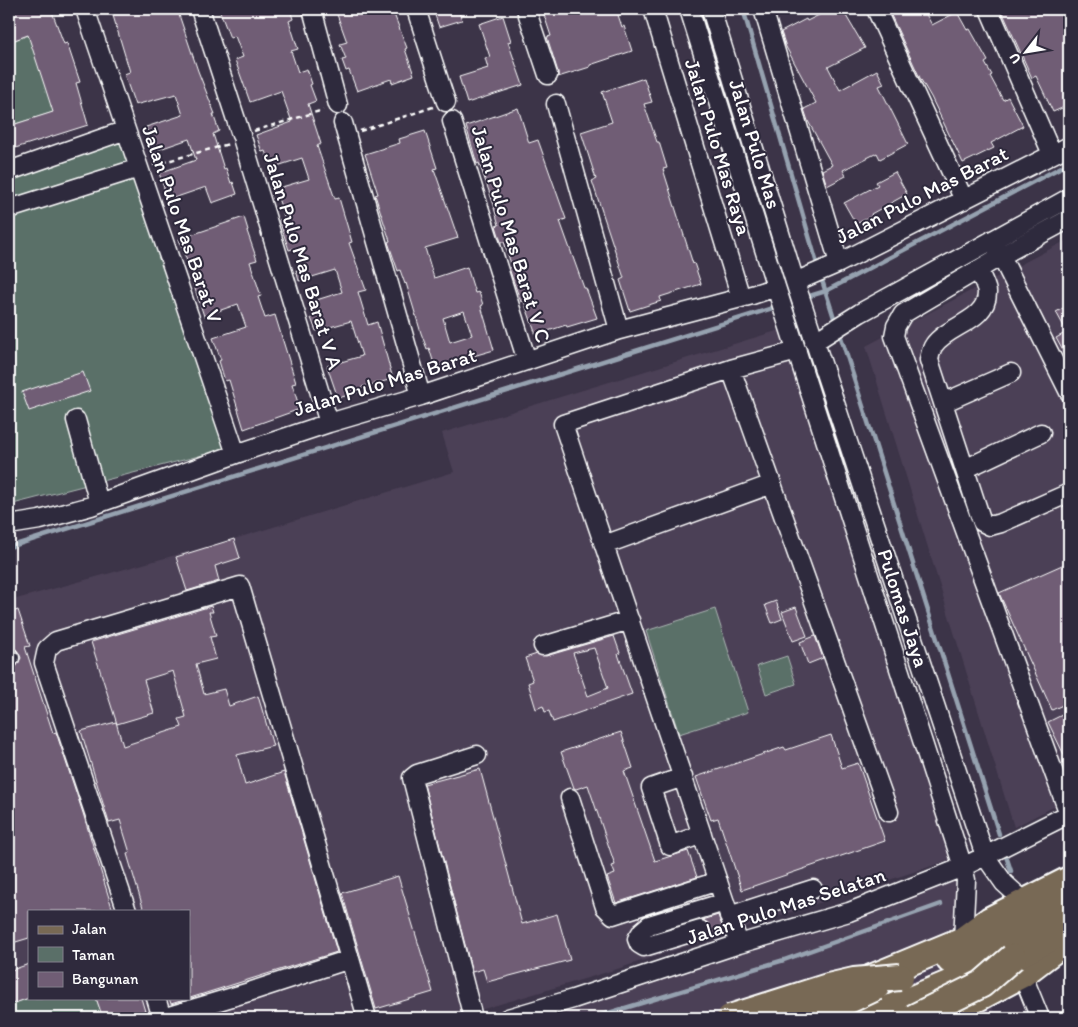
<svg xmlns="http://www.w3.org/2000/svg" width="1078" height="1027" viewBox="0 0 1078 1027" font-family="Itim,sans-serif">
<rect width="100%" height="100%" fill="#3c3448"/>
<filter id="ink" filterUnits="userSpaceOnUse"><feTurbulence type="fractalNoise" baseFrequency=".02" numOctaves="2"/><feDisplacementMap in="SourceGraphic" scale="10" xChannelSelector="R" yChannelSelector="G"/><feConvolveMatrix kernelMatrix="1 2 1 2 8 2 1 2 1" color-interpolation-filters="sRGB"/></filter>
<g filter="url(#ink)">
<path fill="#4c4056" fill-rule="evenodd" d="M1069,239V799L1014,827L866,346Z
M780,330L953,859L614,970L453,1018H9V601L234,539L454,472L442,433ZM29,911H189V998H29Z
M963,867V940L997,1018H557L632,981Z"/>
<path fill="#5a6f68" stroke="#acb7b4" d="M38,32L63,109L9,126V42Z
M120,142L226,449L9,505V178Z
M715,609L748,712L679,734L646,631Z
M787,656L796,684L766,694L757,666Z
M29,998H96L103,1018H9V1005Z"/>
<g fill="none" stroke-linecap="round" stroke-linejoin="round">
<path stroke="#96a2b0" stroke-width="4.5" d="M743,9L818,267
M820,274L836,324
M803,298L826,291L1069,163
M839,331L999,834
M9,547L779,306
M1005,853L1011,871
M592,1018L784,960L941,904"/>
</g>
<path fill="#705d75" stroke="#fff" fill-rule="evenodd" d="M9,9H51L64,44L67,43L80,82L76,83L88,125L9,150V126L53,112L28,35L9,42Z
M111,9H177L198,71L215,114H213L219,131L213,134L224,169L226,168L231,183L233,182L237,194L212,203L206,187L168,200L159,173L196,160L189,139L154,151L146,127L183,115L176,94L135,105L124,74L130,72Z
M219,9H290L293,19L289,21L298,49L291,51L298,72L307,69L312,84L310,85L316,101L308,104L321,144L317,146L335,199L339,198L352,242L349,243L366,290L358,292L368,325L377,322L393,379L362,387L363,391L338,398L327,366L362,356L351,321L316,331L311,318L314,317L310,302L342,292L335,270L299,281L296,270L302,268L296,248L289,250L279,220L285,219L275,189L309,179L302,158L271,168L265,151L262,152L256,135L292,122L281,91L250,102L235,60L243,57L235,36L230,38Z
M335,9H392L407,48L405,49L414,75L392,83L391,79L357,91L349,70L346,71L342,60L346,59L340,44L347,42Z
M433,9H458L462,20L439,27Z
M542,9H616L622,27L624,26L632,51L590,65V67L558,77V72L547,37L551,36Z
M831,9H842L865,48L828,67L840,90L877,70L884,84L879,86L908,144L880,159L877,153L843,170L846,176L827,186L822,170L832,165L808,121L804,109L816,103L786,47L781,32L806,19L807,21Z
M888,9H923L932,25L957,12L967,30L970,29L988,61L985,63L992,75L990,76L1003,100L1008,97L1023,126L991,143L994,148L963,163L931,97L920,78Z
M1001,9H1069V105L1053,112L1036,76L1032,78Z
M503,16L511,41L508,42L523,85L467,103L459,77L488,68L485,58L490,57L479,24Z
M644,78L652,102L644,104L657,142H659L667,168L663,169L693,264L694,263L701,284L660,297L661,301L630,311L620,280L624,278L592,181L596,179L581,132L612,122L602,92Z
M518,108L529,143L538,140L566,219L560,221L584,288H586L597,318L567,327L566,325L536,335L524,301L521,302L514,283L509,268L512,267L504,242H501L496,226L499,225L494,208H495L479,163L477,164L466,126Z
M425,131L437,168L434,169L458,238L425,248L434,278L467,267L475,293L479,292L483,305L481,306L494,350L435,367L429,348L427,349L421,333L406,283L405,284L400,270L398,271L388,242L390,241L375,195L378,194L365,154L400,143L399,139ZM464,311L472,335L450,342L443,318Z
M895,172L907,194L871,214L872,216L856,224L844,203L878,185L876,182Z
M244,217L248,230L247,231L257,260L250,262L261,296L258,297L265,318L275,315L296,383L292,384L300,409L244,429L229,380L225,381L219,361L221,360L213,338L246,327L238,304L204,316L193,283H195L179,239Z
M1069,305V362L1056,338L1067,332L1056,312Z
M83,372L90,391L29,411L22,392Z
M234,539L240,558L215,566L219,581L187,591L176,557Z
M1069,562V702L1052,710L999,593Z
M776,601L782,619L772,623L765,605Z
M211,606L213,612H209L216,636L210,637L216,659L196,664L204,694L224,689L229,706L258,696L273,746L237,755L245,785L284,772L337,952L171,1004L169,998H189V911H144L127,854L130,853L120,820L109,823L81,731L116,722L123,746L182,727L179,719L186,717L173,671L144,680L154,713L117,724L91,642Z
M796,607L807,636L793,641L782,612Z
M18,610L30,646L25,647L53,733L56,732L83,813L113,911H29V938L9,944V669L16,667L21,658L19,653L16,649L9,647V613Z
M614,636L620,653L618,654L632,694L553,722L549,711L545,712L543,706L536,709L528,683L533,681L525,658L537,654L546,656ZM594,648L608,688L588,696L573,653Z
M815,636L823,658L808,664L800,642Z
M1062,715L1069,730V765L1048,722Z
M621,732L633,768L624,771L655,861L688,851L697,877L616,903L607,877L615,874L612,866L615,865L588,785L576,789L574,788L561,752Z
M831,735L842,768L858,763L885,841L742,890L718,818L711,820L696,777L784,747L786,750Z
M480,769L522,924L557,914L570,960L487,982L483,969L472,972L424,784Z
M398,876L433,992L376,1009L342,893Z
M718,915L725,934L707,939L710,933V927L708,923L703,920Z
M29,964V998L9,1005V971Z
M96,998H141L147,1018H103Z"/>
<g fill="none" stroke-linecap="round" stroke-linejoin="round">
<defs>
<path id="minor" d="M85,9L236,454
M200,9L241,135
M312,9L338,105
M416,9L446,102
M526,9L548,75
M653,9L741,298
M689,9L776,287L963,867L966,880L963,940
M711,9L795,282L985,856L1004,883L1025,902
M763,9L839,263
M876,9L964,200
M989,9L1052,154
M556,104L619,330
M452,121L527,361
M343,123L421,396
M243,141L329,423
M9,171L126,130
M9,209L139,168
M1069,219L1001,256L1069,392
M992,240L1001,256L903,314L896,326L894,336L1069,814
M978,270C981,276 986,285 987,292C988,321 948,325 934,345C931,349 930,355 929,360L982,522L990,526L1001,523L1069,493
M795,282L839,263L1069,146
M814,342L860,313L1069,198
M731,369L889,812
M943,403L1011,373
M76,420L99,503
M965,469L1041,433
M9,525L40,520L91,506L236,454L329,423L421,396L619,330L752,295L776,287
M604,545L772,484
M543,646L630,620
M9,658H10
M683,777L651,788L670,846L702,834
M570,798L605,907L613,915L718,881
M127,911L44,663L47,649L56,641L240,586L350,959
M729,916L813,889
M700,930L644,947L639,944L637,939L642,931L649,925L725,902
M739,944L563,424L731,369L797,351
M1023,976L1040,1018
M156,998L162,1018
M162,1018L249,992L350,959L367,1018
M473,1018L412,778L417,774L477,755
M508,1018L573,999L739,944L849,912L963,867L1069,814
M841,1018L878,1003"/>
<path id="major" d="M944,1018L1023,976L1069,941"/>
<path id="highway" d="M950,960L974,952L1069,909
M871,978L963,940L990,920L1069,880
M867,1018L1013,957L1069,929"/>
</defs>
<use href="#minor" stroke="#fff" stroke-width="21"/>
<use href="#major" stroke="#fff" stroke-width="26"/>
<use href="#highway" stroke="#fff" stroke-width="30"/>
<path stroke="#fff" stroke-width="2.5" stroke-dasharray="5 4" stroke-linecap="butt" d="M254,131L323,110
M360,131L433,107
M153,165L229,144"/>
<use href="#minor" stroke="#2f2a3d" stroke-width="18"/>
<use href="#major" stroke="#786954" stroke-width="22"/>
<use href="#highway" stroke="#786954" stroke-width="26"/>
<defs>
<path id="highway-bridge" d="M730,1018L828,987L854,981L900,977
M802,1018L834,1007L876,987
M913,1018L982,984L1013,957"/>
</defs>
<use href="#highway-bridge" stroke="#fff" stroke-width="30" stroke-linecap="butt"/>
<use href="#highway-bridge" stroke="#786954" stroke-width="26"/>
</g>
</g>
<g text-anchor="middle" stroke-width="4" stroke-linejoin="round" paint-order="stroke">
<g font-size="21" fill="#fff" stroke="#2f2a3d">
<text transform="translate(755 144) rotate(73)" y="7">Jalan Pulo Mas</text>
<text transform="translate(718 147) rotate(73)" y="7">Jalan Pulo Mas Raya</text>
<text transform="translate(922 195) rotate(-27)" y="7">Jalan Pulo Mas Barat</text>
<text transform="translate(182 224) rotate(71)" y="7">Jalan Pulo Mas Barat V</text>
<text transform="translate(511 234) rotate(73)" y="7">Jalan Pulo Mas Barat V C</text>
<text transform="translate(303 261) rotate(73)" y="7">Jalan Pulo Mas Barat V A</text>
<text transform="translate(385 382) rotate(-17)" y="7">Jalan Pulo Mas Barat</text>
<text transform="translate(903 608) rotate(72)" y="7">Pulomas Jaya</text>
<text transform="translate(786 906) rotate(-18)" y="7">Jalan Pulo Mas Selatan</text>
</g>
</g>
<rect width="1078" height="1027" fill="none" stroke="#2f2a3d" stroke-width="30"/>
<rect x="15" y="15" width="1048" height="997" fill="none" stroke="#fff" stroke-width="2" filter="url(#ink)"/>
<rect x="28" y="910" width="162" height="90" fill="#2f2a3d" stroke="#827f8b"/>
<rect x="38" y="926" width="25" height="8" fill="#786954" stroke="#827f8b"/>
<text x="72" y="934" font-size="15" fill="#ffffff">Jalan</text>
<rect x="38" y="947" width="25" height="15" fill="#5a6f68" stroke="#827f8b"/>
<text x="72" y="960" font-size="15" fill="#ffffff">Taman</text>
<rect x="38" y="972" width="25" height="15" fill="#705d75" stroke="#827f8b"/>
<text x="72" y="984" font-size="15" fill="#ffffff">Bangunan</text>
<g transform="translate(1026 52) rotate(239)" stroke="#2f2a3d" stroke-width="4" paint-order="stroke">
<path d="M0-4L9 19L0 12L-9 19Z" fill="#ffffff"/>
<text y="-8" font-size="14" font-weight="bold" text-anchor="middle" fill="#ffffff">U</text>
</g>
</svg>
